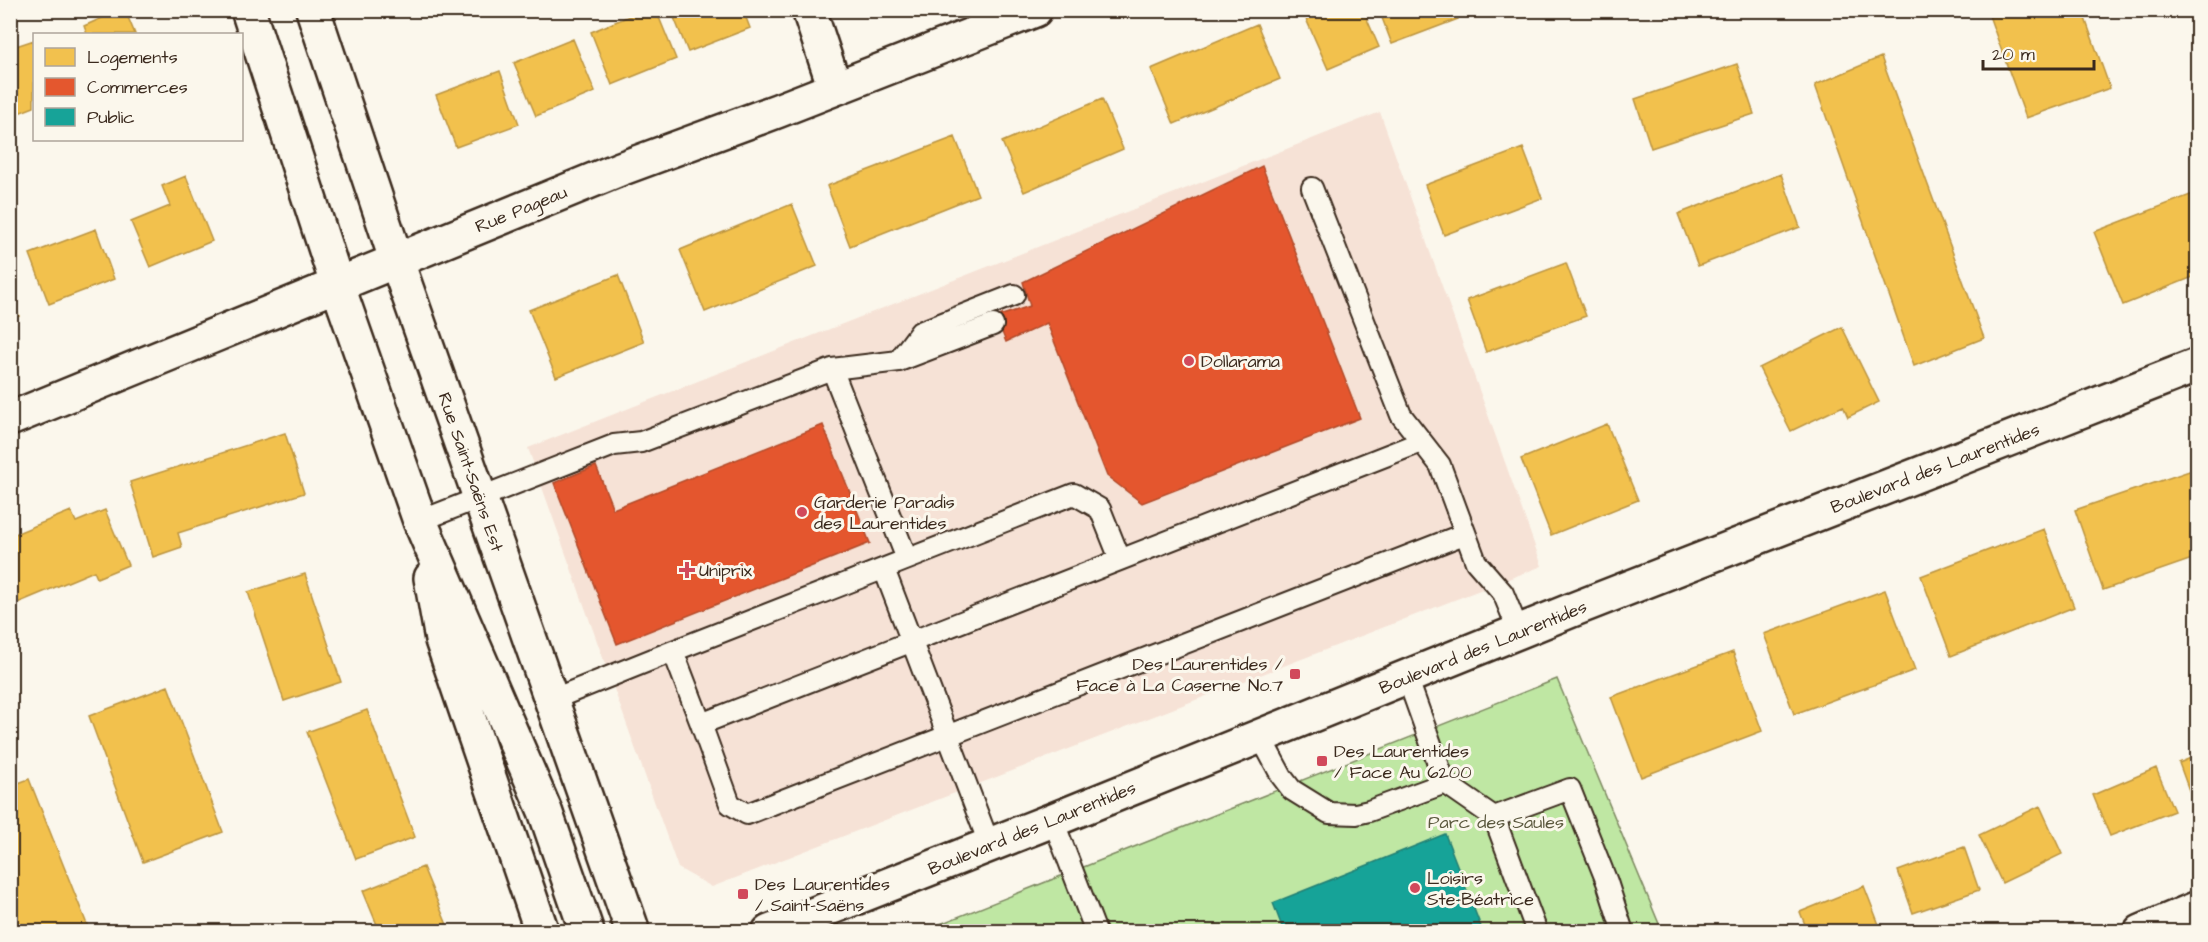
<svg xmlns="http://www.w3.org/2000/svg" width="2208" height="942" viewBox="0 0 2208 942" font-family="'Architects Daughter',sans-serif">
<rect width="100%" height="100%" fill="#fbf7ec"/>
<filter id="ink" filterUnits="userSpaceOnUse"><feTurbulence type="fractalNoise" baseFrequency=".0167" numOctaves="2"/><feDisplacementMap in="SourceGraphic" scale="12" xChannelSelector="R" yChannelSelector="G"/><feConvolveMatrix kernelMatrix="1 2 1 2 8 2 1 2 1" color-interpolation-filters="sRGB"/></filter>
<g filter="url(#ink)">
<path fill="#f6e2d6" d="M1380,112L1542,566L712,887L678,868L528,448Z"/>
<path fill="#bfe7a3" stroke="#7d8860" stroke-width="1.5" d="M1557,679L1662,931L920,932Z"/>
<path fill="#f2c14e" stroke="#bb9440" stroke-width="1.5" d="M120,10H125L135,34H87L84,26Z
M644,10H656L676,59L612,85L591,32Z
M671,10H743L750,28L688,52Z
M1307,10H1363L1379,47L1328,69L1303,12Z
M1379,10H1455L1458,19L1392,44Z
M1987,10H2082L2110,88L2026,118Z
M1257,24L1280,79L1174,124L1151,69Z
M573,39L595,92L536,116L514,63Z
M34,40V107L11,116L10,48Z
M1881,57L1984,338L1914,366L1815,85Z
M1737,64L1754,114L1651,148L1635,99Z
M500,71L519,124L456,147L436,95Z
M1102,99L1123,149L1024,192L1002,142Z
M955,137L978,195L850,246L827,186Z
M1523,148L1542,198L1444,235L1425,185Z
M1781,174L1800,227L1698,266L1678,214Z
M186,176L212,241L150,267L131,222L170,206L162,186Z
M2198,192V275L2123,305L2094,232Z
M792,204L817,266L705,312L680,250Z
M96,229L114,279L49,304L30,254Z
M1566,263L1586,316L1486,352L1467,300Z
M618,275L644,342L556,377L529,310Z
M10,294L19,316L10,320Z
M1842,327L1879,402L1848,417L1843,406L1791,431L1759,368Z
M1607,424L1638,500L1551,535L1521,459Z
M285,433L304,493L178,533L182,547L153,557L130,482Z
M2198,468V557L2103,590L2075,510Z
M105,510L128,565L97,578L94,571L10,606V536L71,511L76,522Z
M2044,529L2074,607L1951,656L1921,576Z
M305,574L341,682L284,701L248,592Z
M1885,590L1915,670L1794,714L1764,634Z
M1733,652L1762,731L1641,777L1611,697Z
M168,686L223,832L143,862L89,716Z
M367,710L415,837L356,859L307,732Z
M2198,755V803L2194,804L2179,763Z
M2156,768L2174,811L2110,836L2093,795Z
M29,779L90,932H10V786Z
M2040,806L2062,854L2002,883L1979,835Z
M1964,847L1979,890L1913,913L1898,871Z
M423,867L450,932H380L363,891Z
M1864,886L1880,927L1869,932H1808L1800,912Z"/>
<path fill="#e4572e" stroke="#b14a29" stroke-width="1.5" d="M1262,166L1360,418L1142,503L1107,476L1047,323L1006,342L996,317L1030,306L1023,282Z
M823,425L870,543L617,644L554,483L596,466L613,509Z"/>
<path fill="#17a398" stroke="#227f73" stroke-width="1.5" d="M1445,834L1483,932H1284L1273,903Z"/>
<g fill="none" stroke-linecap="round" stroke-linejoin="round">
<defs>
<path id="lane" d="M1312,188L1401,415L1440,465L1476,562L1503,593L1519,632
M899,360L920,332L1014,295
M832,369L899,361L993,325
M420,521L614,445L641,442L832,369L907,559
M884,569L990,846
M673,651L1074,494L1100,509L1120,559
M551,700L673,651L701,724L1421,442
M701,724L730,804L747,814L1464,534
M1260,736L1282,777L1292,790L1329,813L1356,814L1369,811L1445,783L1407,677
M1445,783L1494,817L1537,932
M1494,817L1570,789L1607,882L1623,932
M1053,820L1096,932"/>
<path id="street" d="M809,10L835,88
M10,419L620,169L777,111L1035,10
M2141,932L2198,908"/>
<path id="secondary" d="M248,10L337,284L420,521L545,811L587,932
M313,10L396,259L631,926L630,932
M431,578L442,640L542,932
M769,932L1053,820L1572,610L2198,365"/>
</defs>
<use href="#lane" stroke="#3b2a1e" stroke-width="24"/>
<use href="#street" stroke="#3b2a1e" stroke-width="38"/>
<use href="#secondary" stroke="#3b2a1e" stroke-width="38"/>
<use href="#lane" stroke="#fbf7ec" stroke-width="20"/>
<use href="#street" stroke="#fbf7ec" stroke-width="33"/>
<use href="#secondary" stroke="#fbf7ec" stroke-width="33"/>
</g>
</g>
<g fill="#d1495b" stroke="#fbf7ec" stroke-width="2">
<circle cx="1189" cy="361" r="6"/>
<circle cx="802" cy="512" r="6"/>
<path d="M684 561h6v6h6v6h-6v6h-6v-6h-6v-6h6z"/>
<rect x="1289" y="668" width="12" height="12" rx="3"/>
<rect x="1316" y="755" width="12" height="12" rx="3"/>
<circle cx="1415" cy="888" r="6"/>
<rect x="737" y="888" width="12" height="12" rx="3"/>
</g>
<g text-anchor="middle" stroke-width="6" stroke-linejoin="round" paint-order="stroke">
<g font-size="18" fill="#3b2a1e" stroke="#fbf7ec">
<text transform="translate(521 209) rotate(-22)" y="6">Rue Pageau</text>
<text transform="translate(1935 468) rotate(-21)" y="6">Boulevard des Laurentides</text>
<text transform="translate(471 472) rotate(71)" y="6">Rue Saint-Saëns Est</text>
<text transform="translate(1483 647) rotate(-22)" y="6">Boulevard des Laurentides</text>
<text transform="translate(1032 828) rotate(-22)" y="6">Boulevard des Laurentides</text>
</g>
<g font-size="18" fill="#3b2a1e" stroke="#fbf7ec" text-anchor="start">
<text x="1201" y="367">Dollarama</text>
<text x="814" y="508">Garderie Paradis<tspan x="814" dy="21">des Laurentides</tspan></text>
<text x="699" y="576">Uniprix</text>
<text x="1283" y="670" text-anchor="end">Des Laurentides /<tspan x="1283" dy="21">Face à La Caserne No.7</tspan></text>
<text x="1334" y="757">Des Laurentides<tspan x="1334" dy="21">/ Face Au 6200</tspan></text>
<text x="1427" y="884">Loisirs<tspan x="1427" dy="21">Ste-Béatrice</tspan></text>
<text x="755" y="890">Des Laurentides<tspan x="755" dy="21">/ Saint-Saëns</tspan></text>
</g>
<g font-size="18" fill="#5c593f" stroke="#fbf7ec">
<text x="1496" y="828">Parc des Saules</text>
</g>
</g>
<rect width="2208" height="942" fill="none" stroke="#fbf7ec" stroke-width="36"/>
<rect x="18" y="18" width="2172" height="906" fill="none" stroke="#3b2a1e" stroke-width="2" filter="url(#ink)"/>
<rect x="33" y="33" width="210" height="108" fill="#fbf7ec" stroke="#aea59a" stroke-width="1.5"/>
<rect x="45" y="48" width="30" height="18" fill="#f2c14e" stroke="#aea59a" stroke-width="1.5"/>
<text x="87" y="63" font-size="18" fill="#3b2a1e">Logements</text>
<rect x="45" y="78" width="30" height="18" fill="#e4572e" stroke="#aea59a" stroke-width="1.5"/>
<text x="87" y="93" font-size="18" fill="#3b2a1e">Commerces</text>
<rect x="45" y="108" width="30" height="18" fill="#17a398" stroke="#aea59a" stroke-width="1.5"/>
<text x="87" y="123" font-size="18" fill="#3b2a1e">Public</text>
<path d="M1983 60v9h111v-9" fill="none" stroke="#3b2a1e" stroke-width="3"/>
<text x="1992" y="60" font-size="18" fill="#3b2a1e" stroke="#fbf7ec" stroke-width="4.5" paint-order="stroke">20 m</text>
</svg>
